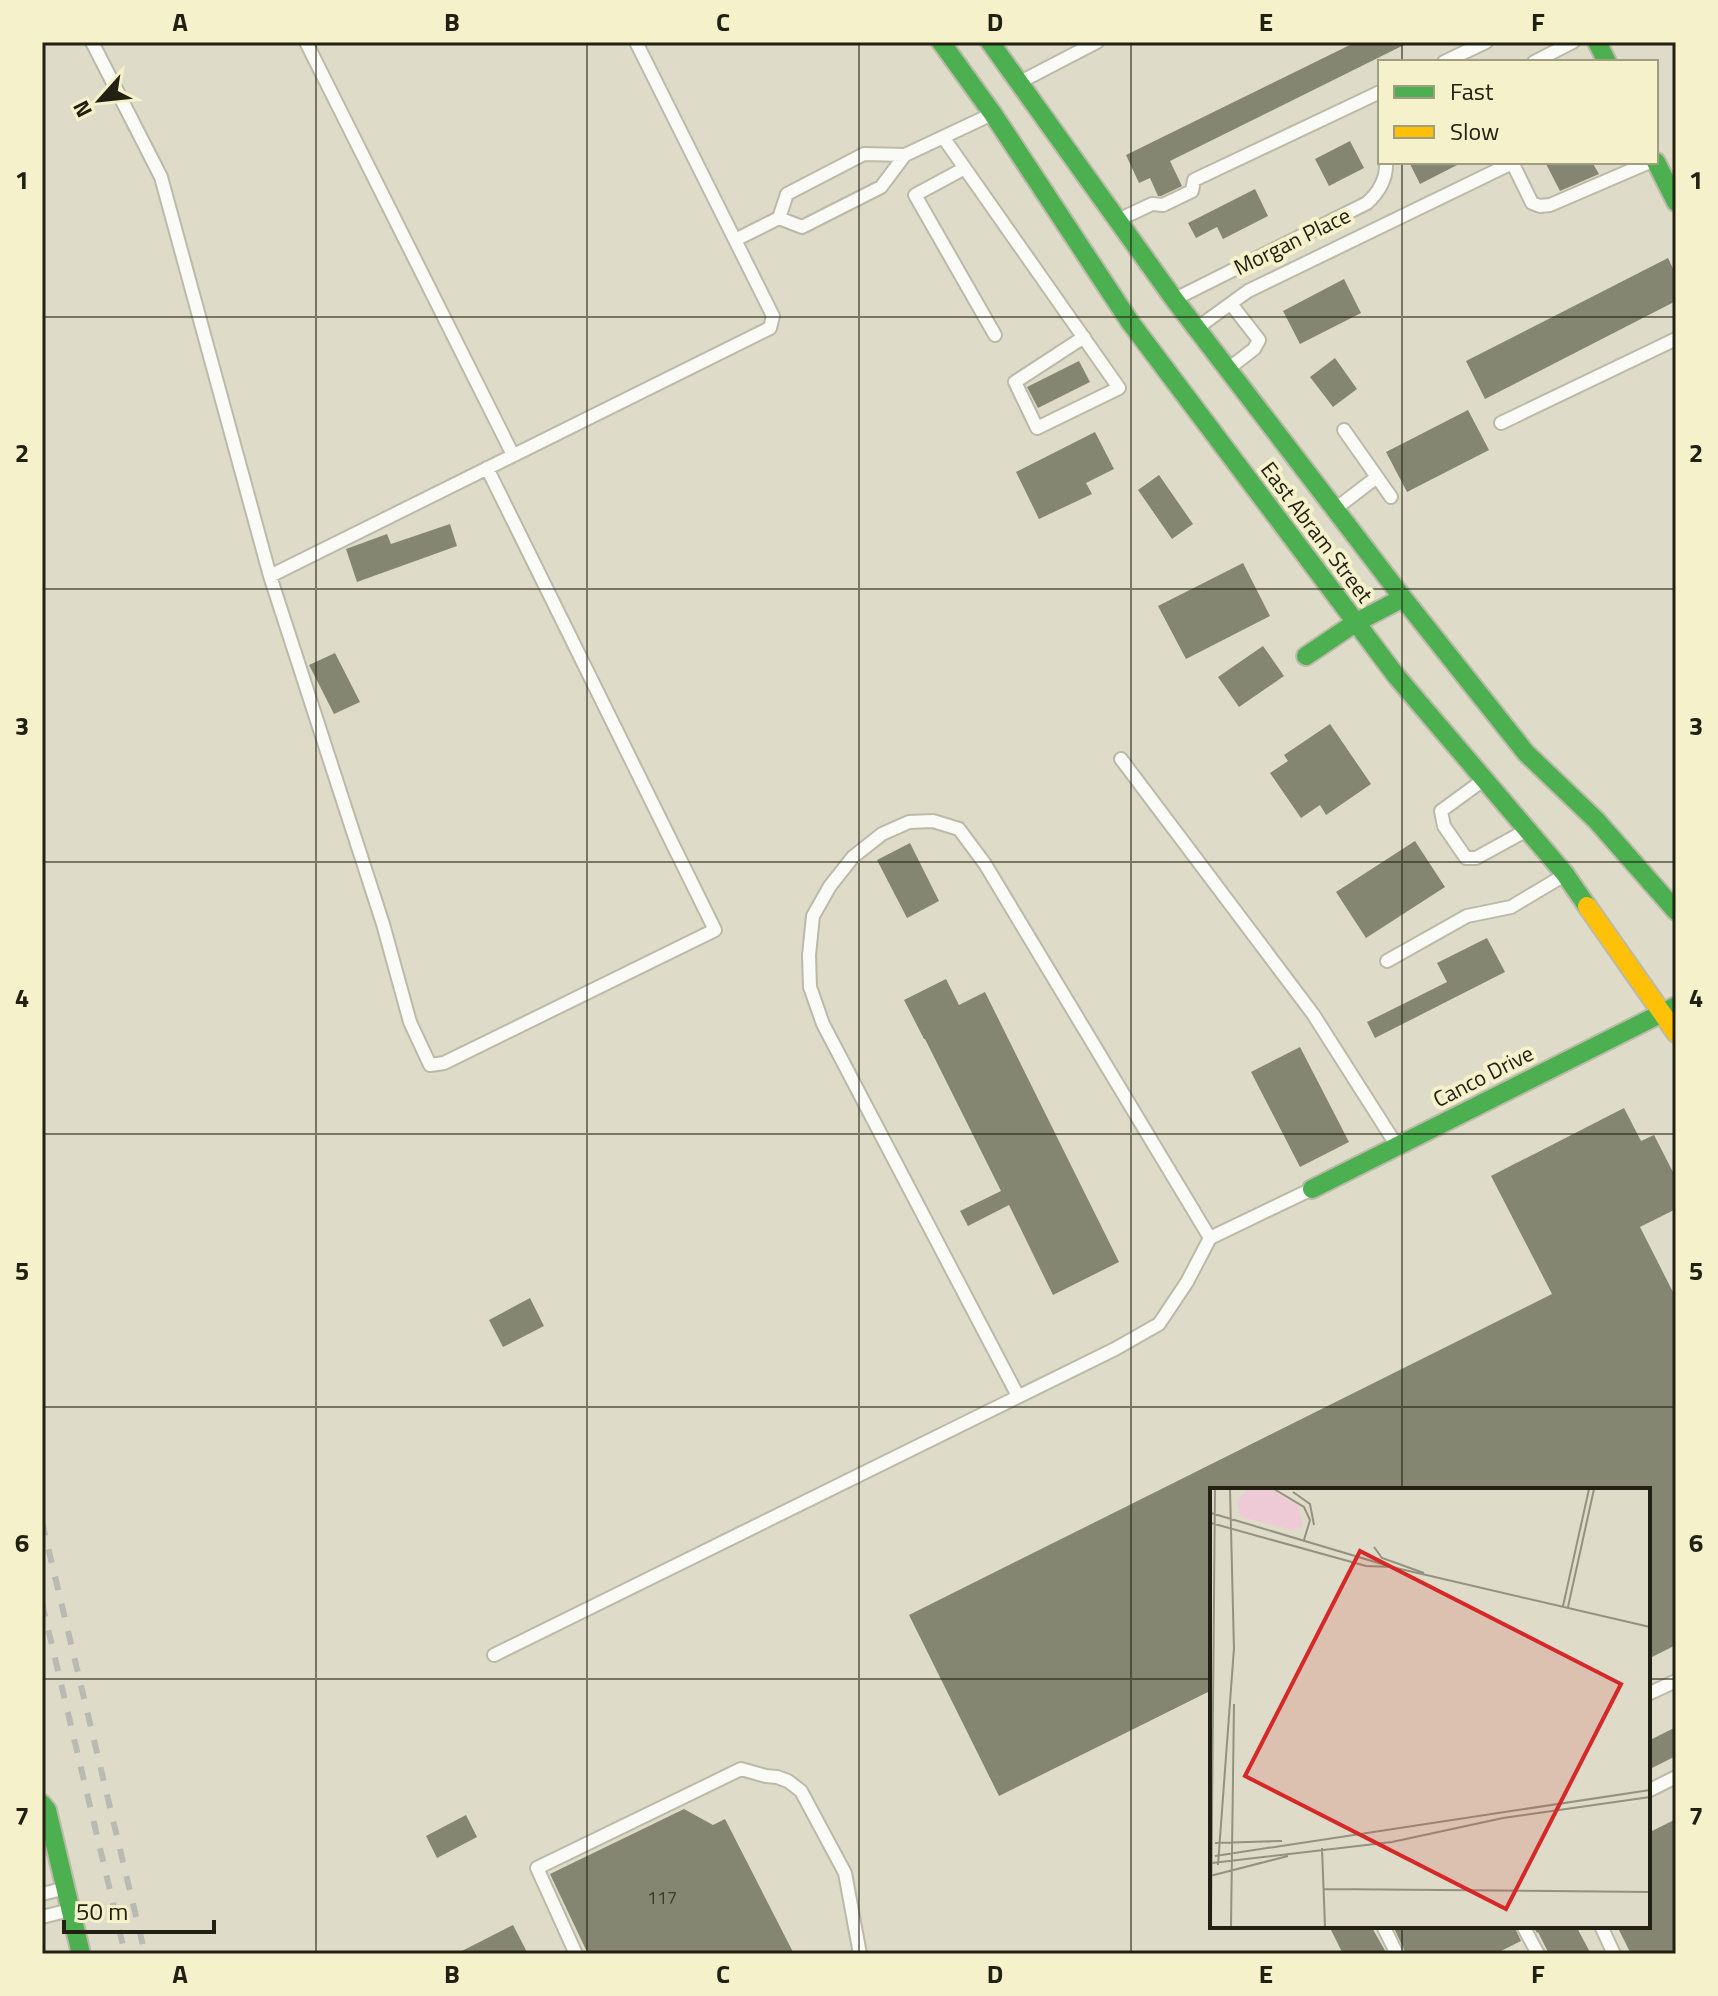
<svg xmlns="http://www.w3.org/2000/svg" width="1718" height="1996" viewBox="0 0 1718 1996" font-family="'Titillium Web',sans-serif">
<rect width="100%" height="100%" fill="#dedcc8"/>
<path fill="#848671" d="M1356,42H1410L1170,161L1182,186L1161,196H1158L1150,178L1139,183L1126,155Z
M1350,141L1364,168L1329,186L1315,159Z
M1409,162H1463L1420,184Z
M1545,162H1592L1599,174L1560,191Z
M1255,189L1268,216L1223,239L1217,227L1196,238L1188,223Z
M1668,258L1676,275V301L1485,399L1466,361Z
M1344,279L1361,313L1300,344L1283,311Z
M1335,358L1357,389L1333,407L1310,377Z
M1079,361L1090,382L1038,408L1027,387Z
M1468,410L1489,450L1407,492L1386,452Z
M1095,432L1114,469L1086,483L1092,494L1039,519L1016,472Z
M1159,475L1193,524L1172,539L1138,490Z
M450,524L457,546L357,582L346,549L387,534L391,544Z
M1243,563L1270,616L1186,659L1158,606Z
M1263,646L1284,676L1239,707L1218,677Z
M335,653L360,702L334,714L309,665Z
M1330,724L1371,784L1326,815L1320,805L1301,818L1270,773L1288,761L1284,755Z
M1415,841L1445,887L1366,938L1336,892Z
M910,843L939,901L907,918L877,860Z
M1487,938L1505,972L1375,1038L1367,1022L1447,982L1437,963Z
M946,979L959,1005L985,992L1119,1262L1053,1295L1009,1205L968,1226L960,1211L1001,1191L925,1039H924L904,1000Z
M1300,1047L1349,1142L1300,1167L1251,1072Z
M1624,1108L1641,1141L1654,1135L1676,1178V1209L1640,1227L1676,1298V1645L1648,1659V1490H1212V1690L999,1796L909,1615L1552,1294L1491,1176Z
M530,1298L544,1326L503,1347L489,1320Z
M1676,1727V1756L1648,1770V1741Z
M684,1809L713,1825L725,1819L794,1954H588L550,1874Z
M466,1815L477,1837L437,1858L426,1836Z
M1676,1819V1954H1631L1617,1926H1648V1833Z
M513,1925L528,1954H456Z
M1329,1926H1371L1387,1954H1343Z
M1399,1926H1514L1521,1941L1495,1954H1406L1394,1928Z
M1533,1926H1576L1591,1954H1549L1538,1932L1537,1933Z"/>
<g fill="none" stroke-linecap="round" stroke-linejoin="round">
<defs>
<path id="lane" d="M92,42L161,177L270,576
M306,42L513,455
M636,42L735,240
M1444,62L1486,42
M1534,62L1573,42
M1022,81L1097,42
M943,137L1119,388L1037,428L1015,382L1084,337
M1512,162L1532,203L1540,206L1550,205L1650,162
M965,168L915,195L995,335
M779,218L802,227L881,187L905,155
M1120,219L1152,204L1163,205L1192,191L1194,180L1380,92
M1177,298L1367,203C1379,192 1387,179 1386,162
M1197,328L1248,291L1512,163
M1228,369L1254,349L1259,340L1231,304
M1501,423L1676,339
M487,468L715,930L444,1063L430,1065L410,1022L383,924L270,576L770,328L773,316L735,240L779,218L787,194L864,154L905,155L990,115
M1377,477L1391,497
M1335,509L1377,477L1344,430
M1121,759L1313,1014L1397,1146
M1482,781L1441,811L1444,826L1466,858H1476L1527,830
M1387,961L1467,916L1511,907L1563,876
M1018,1396L823,1024L810,987L809,955L813,916L830,886L853,857L882,834L909,822L933,821L959,829L985,864L1210,1238
M494,1655L1115,1349L1159,1324L1187,1282L1210,1238L1312,1189
M1648,1694L1676,1681
M1648,1791L1676,1777
M42,1894L62,1889
M42,1917L66,1911
M1383,1926L1397,1954
M1523,1926L1538,1954
M1601,1926L1614,1954
M576,1954L537,1868L741,1769L766,1776L777,1777L788,1781L801,1791L845,1873L860,1954"/>
<path id="fast" d="M941,42L993,114L1130,322L1397,677L1565,874L1587,906
M990,42L1174,299L1403,598L1526,753L1596,820L1676,911
M1597,42L1607,62
M1656,162L1676,202
M1306,656L1355,623L1403,598
M1312,1189L1676,1006
M42,1804L47,1810L81,1954"/>
<path id="slow" d="M1587,906L1676,1033"/>
</defs>
<use href="#lane" stroke="#bbbaa9" stroke-width="16"/>
<use href="#fast" stroke="#bbbaa9" stroke-width="22"/>
<use href="#slow" stroke="#bbbaa9" stroke-width="22"/>
<use href="#lane" stroke="#fafaf7" stroke-width="12"/>
<use href="#fast" stroke="#4caf50" stroke-width="18"/>
<use href="#slow" stroke="#ffc107" stroke-width="18"/>
<path stroke="#babab5" stroke-width="6" stroke-dasharray="14 14" stroke-linecap="butt" d="M42,1522L145,1954
M42,1603L125,1954"/>
</g>
<path fill="none" stroke="#222012" stroke-width="2" stroke-opacity="0.55" d="M316,42V1954M587,42V1954M859,42V1954M1131,42V1954M1402,42V62M1402,162V1490M42,317H1676M42,589H1676M42,862H1676M42,1134H1676M42,1407H1676M42,1679H1212M1648,1679H1676M1402,1926V1954"/>
<g text-anchor="middle" stroke-width="8" stroke-linejoin="round" paint-order="stroke">
<g font-size="18" fill="#3a3a2a">
<text x="662" y="1904">117</text>
</g>
<g font-size="22" fill="#222012" stroke="#f5f1cb">
<text transform="translate(1292 241) rotate(-26)" y="8">Morgan Place</text>
<text transform="translate(1317 532) rotate(53)" y="8">East Abram Street</text>
<text transform="translate(1483 1076) rotate(-27)" y="8">Canco Drive</text>
</g>
</g>
<g transform="translate(1210 1488)">
<rect width="440" height="440" fill="#dedcc8"/>
<path d="M37,1H60L88,17L93,38L83,42L31,29L27,14Z" fill="#edcad5"/>
<path fill="none" stroke="#93917f" stroke-width="2" d="M20,1L24,162M64,1L94,19L100,32L94,52M83,4L100,16L104,37M1,25L182,79L440,139M1,35L156,78L182,79M164,59L172,70L214,85M353,118L379,1M358,119L384,1M5,355L72,353M112,360L115,439M5,368L440,302M2,375L182,354L293,330L440,309M8,377L24,160M0,388L78,368M113,401L440,404M1,439L5,1M21,439L24,216"/>
<path fill="#d62828" fill-opacity="0.15" stroke="#d62828" stroke-width="4" d="M150,63L411,196L296,421L35,288Z"/>
<rect width="440" height="440" fill="none" stroke="#222012" stroke-width="4"/>
</g>
<rect width="1718" height="1996" fill="none" stroke="#f5f1cb" stroke-width="88"/>
<rect x="1378" y="60" width="280" height="104" fill="#f5f1cb" stroke="#a19d81" stroke-width="2"/>
<rect x="1394" y="86" width="40" height="12" fill="#4caf50" stroke="#a19d81" stroke-width="2"/>
<text x="1450" y="100" font-size="24" fill="#222012">Fast</text>
<rect x="1394" y="126" width="40" height="12" fill="#ffc107" stroke="#a19d81" stroke-width="2"/>
<text x="1450" y="140" font-size="24" fill="#222012">Slow</text>
<g transform="translate(100 100) rotate(243)" stroke="#f5f1cb" stroke-width="6" paint-order="stroke">
<path d="M0-6L14 30L0 20L-14 30Z" fill="#222012"/>
<text y="-12" font-size="22" font-weight="bold" text-anchor="middle" fill="#222012">N</text>
</g>
<path d="M64 1920v12h150v-12" fill="none" stroke="#222012" stroke-width="4"/>
<text x="76" y="1920" font-size="24" fill="#222012" stroke="#f5f1cb" stroke-width="6" paint-order="stroke">50 m</text>
<rect x="44" y="44" width="1630" height="1908" fill="none" stroke="#222012" stroke-width="3"/>
<g font-size="26" text-anchor="middle" font-weight="bold" fill="#222012">
<text x="180" y="31">A</text>
<text x="452" y="31">B</text>
<text x="723" y="31">C</text>
<text x="995" y="31">D</text>
<text x="1266" y="31">E</text>
<text x="1538" y="31">F</text>
<text x="22" y="189">1</text>
<text x="1696" y="189">1</text>
<text x="22" y="462">2</text>
<text x="1696" y="462">2</text>
<text x="22" y="735">3</text>
<text x="1696" y="735">3</text>
<text x="22" y="1007">4</text>
<text x="1696" y="1007">4</text>
<text x="22" y="1280">5</text>
<text x="1696" y="1280">5</text>
<text x="22" y="1552">6</text>
<text x="1696" y="1552">6</text>
<text x="22" y="1825">7</text>
<text x="1696" y="1825">7</text>
<text x="180" y="1983">A</text>
<text x="452" y="1983">B</text>
<text x="723" y="1983">C</text>
<text x="995" y="1983">D</text>
<text x="1266" y="1983">E</text>
<text x="1538" y="1983">F</text>
</g>
</svg>
